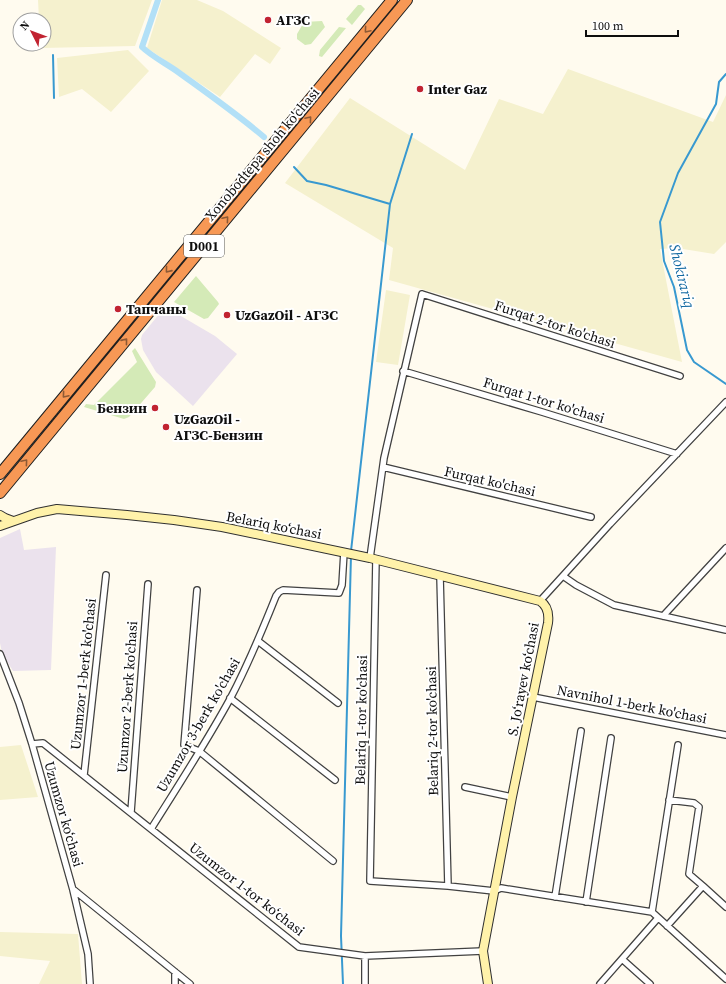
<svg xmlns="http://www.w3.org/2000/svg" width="726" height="984" viewBox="0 0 726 984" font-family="'Source Serif 4',serif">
<rect width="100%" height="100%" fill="#fffbef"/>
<path fill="#ebe2ed" d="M165,307L174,312L215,336L237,354L193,406L156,372L143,350L141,339L142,335Z
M20,529L24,550L56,547L51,670L13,671L2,653L0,643V538Z"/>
<path fill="#f5f1ce" d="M38,0H152L135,46L42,48L41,44H44V20H39Z
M162,0H197L223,11L281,48L270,64L255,54L220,97L147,48Z
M128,50L149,71L111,112L82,89L59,97L57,58Z
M568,69L713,122L726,95V242L714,254L677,248L660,249L682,362L389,280L393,248L285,183L350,98L465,170L499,99L543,114Z
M386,290L410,295L398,365L376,362Z
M21,745L38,797L0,800V747Z
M0,932L78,934L82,984H39L50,961L0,956Z"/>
<path fill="#d4eab7" d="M358,5H361L365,9L352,25L346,19Z
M322,21L325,27L311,44L305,45L297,39V34L304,22Z
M339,27L346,28L322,57L319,56L320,50Z
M196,276L218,302L219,304L208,318L204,319L174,302Z
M135,348L156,382L155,387L129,417L124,419L84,407L86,404L94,405L137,362L132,351Z"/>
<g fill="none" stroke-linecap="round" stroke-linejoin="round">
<path stroke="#3899d0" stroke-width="2" d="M53,55L54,98
M726,74L719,82L716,104L678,173L660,222L664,261L674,287L687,350L694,362L726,384
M294,167L307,181L326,185L390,204
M351,551L390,204L412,134
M343,984L341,936L351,555"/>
<path stroke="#b2e0f7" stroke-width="6" d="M158,0L142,47C151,56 167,64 178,72C207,93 237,114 264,137"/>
<defs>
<path id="street" d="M403,371L542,412L677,454
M383,467L591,517
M370,558L384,458L422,294L680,376
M376,559L370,881L448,886L494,891L501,888L652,912L678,745
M440,576L448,886
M563,576L576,585L614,605L726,630
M197,590L184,745L199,751L333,861
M540,601L610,524L726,402
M663,616L726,548
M258,641L338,703
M0,654L19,703L32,744L73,890L88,954L90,984
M533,697L726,735
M230,698L335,780
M32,744L43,743L299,947L365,956L483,951
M84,775L106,575
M465,787L512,797
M669,800L694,803L699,807L689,874L703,886
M131,812L148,584
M151,829C178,786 206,743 230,699C248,665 262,631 276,596L279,592L283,590L339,593L342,585L344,552
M74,890L190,984
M555,897L581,731
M586,902L611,738
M652,912L726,979
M667,926L703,886L726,907
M365,956V984
M622,959L650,984
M175,972V984
M600,984L658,918"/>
<path id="secondary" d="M0,515L5,518L13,521
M0,526L37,513L57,509L127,515L174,520L222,527L370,558L540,601C548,606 549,615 548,623L512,797L483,951L488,984"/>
<path id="highway" d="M0,474L392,0
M0,493L407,0"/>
</defs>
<use href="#street" stroke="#414141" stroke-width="8"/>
<use href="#secondary" stroke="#303030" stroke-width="10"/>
<use href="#highway" stroke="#1f1f1f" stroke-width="12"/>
<use href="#street" stroke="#fff" stroke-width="5.5"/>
<use href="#secondary" stroke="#fff2aa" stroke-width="8"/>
<use href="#highway" stroke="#f79855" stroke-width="10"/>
</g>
<defs><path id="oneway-chevron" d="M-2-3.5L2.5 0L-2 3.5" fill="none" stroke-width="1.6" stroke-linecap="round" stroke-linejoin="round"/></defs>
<g stroke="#8e5a35">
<use href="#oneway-chevron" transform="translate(367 30) rotate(130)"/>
<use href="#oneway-chevron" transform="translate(309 119) rotate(-50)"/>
<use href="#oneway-chevron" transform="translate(226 219) rotate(-50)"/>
<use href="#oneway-chevron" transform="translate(168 270) rotate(129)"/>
<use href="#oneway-chevron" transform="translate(125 341) rotate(-51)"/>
<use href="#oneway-chevron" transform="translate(65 395) rotate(130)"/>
<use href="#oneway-chevron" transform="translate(25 462) rotate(-50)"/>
</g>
<g fill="#c12331" stroke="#fff" stroke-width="1.5">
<circle cx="268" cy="20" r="4"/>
<circle cx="420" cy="89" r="4"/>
<circle cx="118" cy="309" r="4"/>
<circle cx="227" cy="315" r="4"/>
<circle cx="155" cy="408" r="4"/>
<circle cx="166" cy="427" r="4"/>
</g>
<g text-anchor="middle" stroke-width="4" stroke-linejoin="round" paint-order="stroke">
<rect fill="#fff" stroke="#565656" stroke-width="1" x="184" y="235" width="40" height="22" rx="3"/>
<g font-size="13" font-weight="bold" fill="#0e0e0e">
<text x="204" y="251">D001</text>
</g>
<g font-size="14" font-weight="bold" fill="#0e0e0e" stroke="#fff" text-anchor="start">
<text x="276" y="25">АГЗС</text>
<text x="428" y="94">Inter Gaz</text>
<text x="126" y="314">Тапчаны</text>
<text x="235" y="320">UzGazOil - АГЗС</text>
<text x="147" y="413" text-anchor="end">Бензин</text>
<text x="174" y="424">UzGazOil -<tspan x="174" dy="16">АГЗС-Бензин</tspan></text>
</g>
<g font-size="14" fill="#0e0e0e" stroke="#fff">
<text transform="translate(262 154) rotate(-50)" y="5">Xonobodtepa shoh ko'chasi</text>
<text transform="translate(555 324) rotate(18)" y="5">Furqat 2-tor ko'chasi</text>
<text transform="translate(544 400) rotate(17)" y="5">Furqat 1-tor ko'chasi</text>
<text transform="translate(490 481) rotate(13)" y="5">Furqat ko'chasi</text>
<text transform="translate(274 525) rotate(11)" y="5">Belariq koʻchasi</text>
<text transform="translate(83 674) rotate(-84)" y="5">Uzumzor 1-berk ko'chasi</text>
<text transform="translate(523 679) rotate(-79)" y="5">S. Joʻrayev koʻchasi</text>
<text transform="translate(127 697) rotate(-86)" y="5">Uzumzor 2-berk ko'chasi</text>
<text transform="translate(632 704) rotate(11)" y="5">Navnihol 1-berk ko'chasi</text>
<text transform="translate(361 720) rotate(-89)" y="5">Belariq 1-tor ko'chasi</text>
<text transform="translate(198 725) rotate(-60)" y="5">Uzumzor 3-berk ko'chasi</text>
<text transform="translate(432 731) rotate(-91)" y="5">Belariq 2-tor ko'chasi</text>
<text transform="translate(64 814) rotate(74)" y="5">Uzumzor koʻchasi</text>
<text transform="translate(247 889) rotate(38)" y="5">Uzumzor 1-tor ko‘chasi</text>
</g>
<g font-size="15" font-style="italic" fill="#146aa2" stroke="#fff">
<text transform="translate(682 276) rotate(76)" y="5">Shokirariq</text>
</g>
</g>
<g transform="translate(32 32) rotate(312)"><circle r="19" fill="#ffffff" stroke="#9f9f9f"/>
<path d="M0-3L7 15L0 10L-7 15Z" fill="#c12331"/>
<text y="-6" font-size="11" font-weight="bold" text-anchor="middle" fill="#0e0e0e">N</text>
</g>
<path d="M586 30v6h92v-6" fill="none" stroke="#0e0e0e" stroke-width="2"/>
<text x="592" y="30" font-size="12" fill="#0e0e0e" stroke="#ffffff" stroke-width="3" paint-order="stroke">100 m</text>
</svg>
